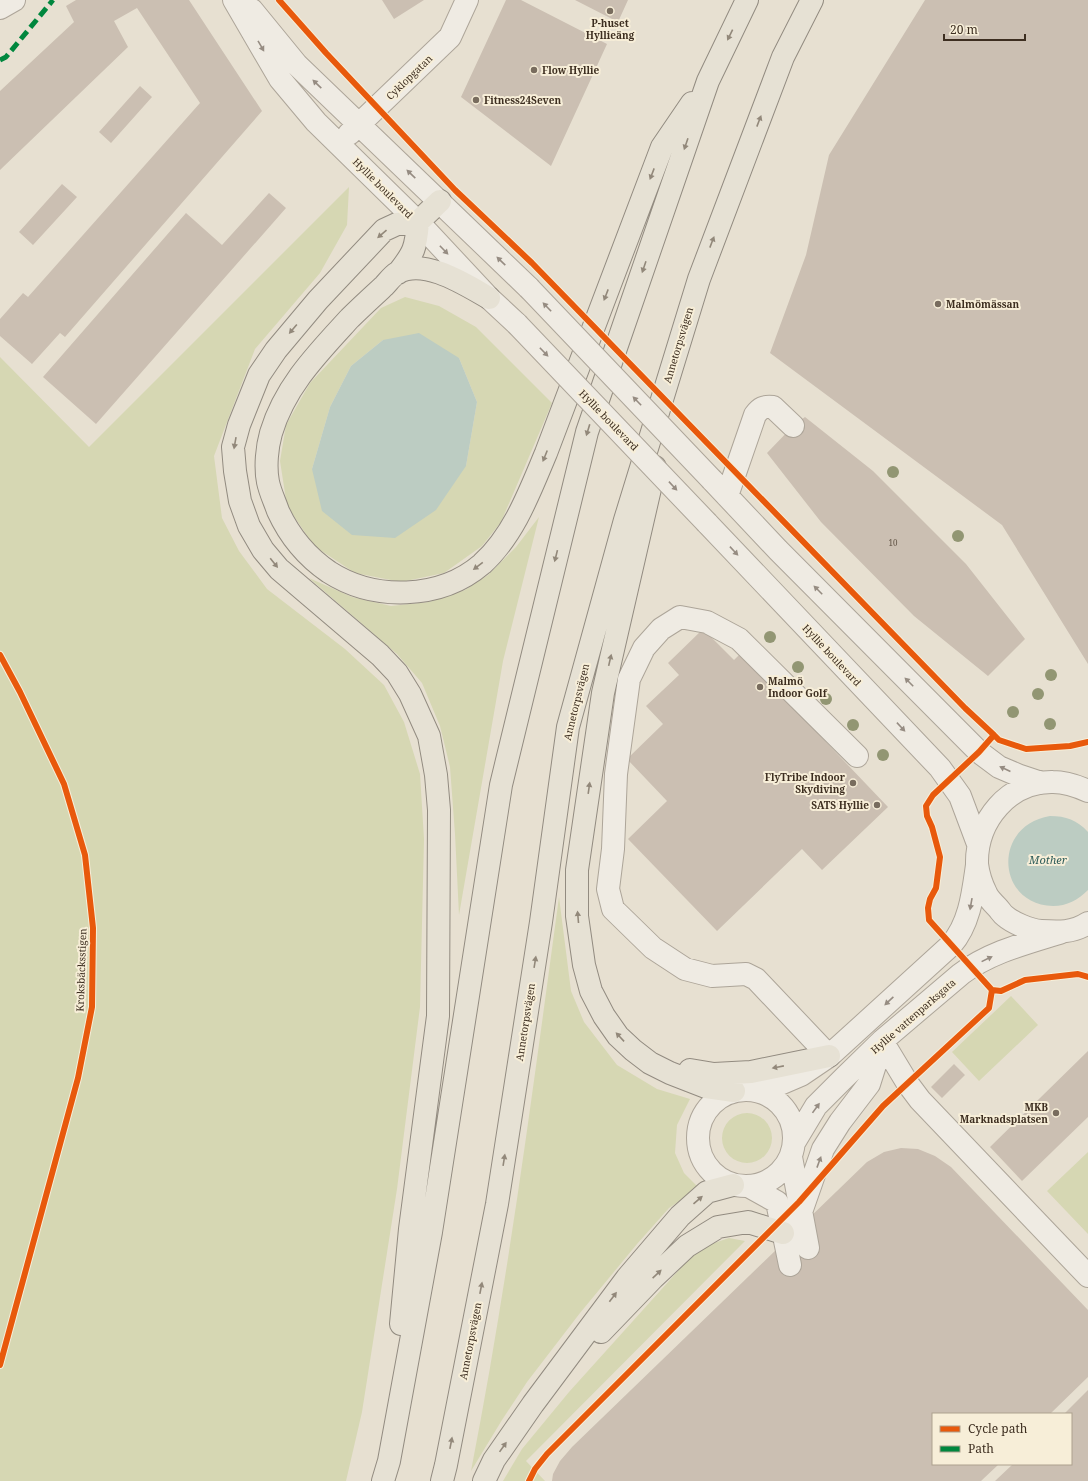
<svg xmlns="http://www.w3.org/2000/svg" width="1088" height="1481" viewBox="0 0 1088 1481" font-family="'Noto Serif',serif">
<rect width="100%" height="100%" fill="#e7e0d1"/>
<path fill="#d6d7b3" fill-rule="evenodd" d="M349,187L347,225L320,273L255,349L214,456L222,518L239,551L267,589L345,649L384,685L404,722L420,774L424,839L420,1007L397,1189L362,1412L346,1481H0V357L89,447Z
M405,297L439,306L476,327L552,403L501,522L482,546L444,573L401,582L355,573L314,546L287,506L280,461L286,425L310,383L381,308ZM383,340L459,358L477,402L466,466L312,469L330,407L351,366Z
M539,517L503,661L459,915L455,834L450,767L440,726L422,683L397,654L309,578L352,597L391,606L429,602L465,590L488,575L516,547Z
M559,897L571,991L584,1022L617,1065L657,1089L690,1099L677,1125L675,1153L684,1173L699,1188L669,1208L637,1244L580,1313L527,1382L502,1420L471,1471C508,1281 533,1089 559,897Z
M1011,996L1038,1025L979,1081L952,1052Z
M722 1138a25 25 0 1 1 50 0a25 25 0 1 1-50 0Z
M1088,1152V1234L1047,1191Z
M729,1238L745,1241L526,1461L545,1481H503L522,1449L569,1392L687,1261L705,1246Z"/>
<path fill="#bcccc2" d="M419,333L459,358L477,402L466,466L436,510L395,538L352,535L322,511L312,469L330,407L351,366L383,340Z
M1050,816C1066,816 1077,820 1088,832V890C1078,900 1067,906 1053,906C997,905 991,826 1050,816Z"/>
<path fill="#cbbfb2" d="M76,0H189L262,111L65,337L60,333L32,364L0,336V319L23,293L28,297L200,103L137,8L114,21L128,47L0,170V91L74,22L66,6Z
M382,0H424L394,19Z
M506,0H521L607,44L551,166L461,97Z
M575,0H628L618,22Z
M925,0H1088V664L1002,525L770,353L806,255L829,155Z
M140,86L152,97L111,143L99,132Z
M62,184L77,197L33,245L19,232Z
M269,193L286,208L96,424L43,377L186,213L222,245Z
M805,417L873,471L966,564L1025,639L988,676L914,616L821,522L767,453L793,426Z
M703,629L734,660L741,653L888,807L822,870L802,849L717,931L628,839L667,801L627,759L663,724L646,706L679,675L668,663Z
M1088,1051V1117L1022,1181L990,1147Z
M954,1064L965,1075L942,1098L931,1087Z
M901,1148L918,1149L935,1156L951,1167L1088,1310V1377L1050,1414H933V1464H999L981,1481H552L553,1474L560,1461L572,1447L867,1162L884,1152Z
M1088,1390V1481H995L1013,1464H1071V1414H1064Z"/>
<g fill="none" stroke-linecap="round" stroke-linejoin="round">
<defs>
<path id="minor" d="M234,0L280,79L316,122L418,222L489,298L517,324
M0,8L14,0
M252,10L297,65L529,288
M349,134L450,37L467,0
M712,480L778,550L979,752L999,767L1020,776L1041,783
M727,496L755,415C760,408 764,406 773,407L793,426
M707,523L940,768L960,796L978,844
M1088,791C1077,786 1066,782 1053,782C1009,781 976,821 977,864C978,872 982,885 986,893C988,898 993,903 997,907C1000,910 1002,914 1005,916C1013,923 1030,930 1041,931C1058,932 1073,933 1088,923
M882,1041L908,1084L920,1100L1088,1276
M829,1056L756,979L746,974L712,976L685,969L653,948L613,909L608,889L613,849L616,774L629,679L644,648L661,629L680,617L707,622L739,639L857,756
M698 1138a48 48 0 1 1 96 0a48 48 0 1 1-96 0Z
M751,1090L780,1084L801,1075L829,1056L951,945C970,923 973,893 977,865
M795,1141L816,1106L844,1078L882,1041L961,974C990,952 1027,943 1062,932
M791,1157L808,1248
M750,1187L777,1202L790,1265
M801,1212L823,1149L840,1122L869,1084L882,1043"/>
<path id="major" d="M398,273C414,253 416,248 418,222
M489,298C466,285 424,257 397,273C392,276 388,282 384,286C372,297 361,307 350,318C318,353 285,386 271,433C267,447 265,467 268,482C270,492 275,502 278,511C289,535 307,557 329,572C374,601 440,600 482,564C514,535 530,491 546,453L662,147L692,103
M655,467L603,693L577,870V916L584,965L591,991L604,1016L618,1036L633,1050L650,1063L670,1073L706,1087L734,1091
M690,1070L714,1074L751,1072L829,1056
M401,1324L410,1229L438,1016L439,810L436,775L429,736L410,694L397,673L380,655L279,569L263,550L249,526L240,501L235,471L233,447L239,425L259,375L276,350L318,300L384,230L397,224L418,222L440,201
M601,1332L653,1278L687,1246L718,1227L748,1222L783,1233
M383,1481L389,1461L431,1232L501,785L587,432L708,81L747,0
M442,1481L446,1465L497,1204L541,922L568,727L625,520L699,279L783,57L812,0
M484,1481L494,1460L533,1404L627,1278L680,1216L707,1192L733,1185"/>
</defs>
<use href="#minor" stroke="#ada599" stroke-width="24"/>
<use href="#major" stroke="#928b80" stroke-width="24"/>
<use href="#minor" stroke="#efebe3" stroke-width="22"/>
<use href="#major" stroke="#e6e1d4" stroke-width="22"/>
<defs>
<path id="minor-bridge" d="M529,288L712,480
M517,324L707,523"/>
</defs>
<use href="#minor-bridge" stroke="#ada599" stroke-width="24" stroke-linecap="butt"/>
<use href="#minor-bridge" stroke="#efebe3" stroke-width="22"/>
<path stroke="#00873e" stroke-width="5" stroke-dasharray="10 5" stroke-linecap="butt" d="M0,60L6,57L53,0"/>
<defs>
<path id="cycleway" d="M279,0L326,53L455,190L532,263L965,708L994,735L999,740L1026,749L1070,746L1088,742
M0,655L20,692L64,784L85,855L93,928L92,1007L78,1078L0,1365
M994,735L979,752L933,795L926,806L927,816L932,827L940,857L936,888L930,899L928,908L929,920L992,990L1001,991L1025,980L1078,974L1088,977
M529,1481L535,1469L547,1454L799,1202L883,1106L989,1008L992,990"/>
</defs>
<use href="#cycleway" stroke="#f7eed8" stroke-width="8"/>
<use href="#cycleway" stroke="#e8590c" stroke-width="6"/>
</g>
<g fill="#929673">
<circle cx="893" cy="472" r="6"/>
<circle cx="958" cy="536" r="6"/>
<circle cx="770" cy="637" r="6"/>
<circle cx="798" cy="667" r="6"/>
<circle cx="1051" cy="675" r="6"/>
<circle cx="1038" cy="694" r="6"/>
<circle cx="826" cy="699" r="6"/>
<circle cx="1013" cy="712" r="6"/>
<circle cx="1050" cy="724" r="6"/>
<circle cx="853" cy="725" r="6"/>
<circle cx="883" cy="755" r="6"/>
</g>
<defs><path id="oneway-solid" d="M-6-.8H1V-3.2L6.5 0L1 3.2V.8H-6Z"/></defs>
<g fill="#92887a">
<use href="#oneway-solid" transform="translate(730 35) rotate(116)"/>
<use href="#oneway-solid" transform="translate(759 121) rotate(-69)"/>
<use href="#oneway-solid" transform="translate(686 144) rotate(109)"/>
<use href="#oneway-solid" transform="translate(652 174) rotate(111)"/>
<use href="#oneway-solid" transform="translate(382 234) rotate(139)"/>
<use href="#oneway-solid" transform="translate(712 242) rotate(-69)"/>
<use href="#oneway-solid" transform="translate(644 267) rotate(109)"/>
<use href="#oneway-solid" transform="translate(606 295) rotate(111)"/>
<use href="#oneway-solid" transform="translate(293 329) rotate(130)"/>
<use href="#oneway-solid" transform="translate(588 430) rotate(107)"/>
<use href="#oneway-solid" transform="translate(235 443) rotate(100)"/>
<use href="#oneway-solid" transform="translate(545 456) rotate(112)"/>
<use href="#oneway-solid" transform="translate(556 556) rotate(104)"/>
<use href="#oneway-solid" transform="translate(274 563) rotate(51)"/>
<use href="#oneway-solid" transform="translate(478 566) rotate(143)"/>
<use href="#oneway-solid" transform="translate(610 660) rotate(-77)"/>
<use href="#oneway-solid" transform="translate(589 788) rotate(-82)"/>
<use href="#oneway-solid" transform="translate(578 917) rotate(-95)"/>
<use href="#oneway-solid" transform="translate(535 962) rotate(-81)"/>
<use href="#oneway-solid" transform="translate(620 1037) rotate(-133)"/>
<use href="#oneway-solid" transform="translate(778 1067) rotate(169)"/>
<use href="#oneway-solid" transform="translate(504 1160) rotate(-81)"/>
<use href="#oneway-solid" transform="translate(698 1200) rotate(-41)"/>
<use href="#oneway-solid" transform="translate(657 1274) rotate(-43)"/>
<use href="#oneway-solid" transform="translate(481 1288) rotate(-79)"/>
<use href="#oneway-solid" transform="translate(613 1297) rotate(-53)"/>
<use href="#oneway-solid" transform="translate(451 1443) rotate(-79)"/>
<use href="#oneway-solid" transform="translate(503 1447) rotate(-55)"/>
</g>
<g fill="#968c82">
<use href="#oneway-solid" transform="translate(261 46) rotate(60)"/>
<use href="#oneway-solid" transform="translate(317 84) rotate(-136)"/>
<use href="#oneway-solid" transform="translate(411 174) rotate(-136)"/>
<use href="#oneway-solid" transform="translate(444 250) rotate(46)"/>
<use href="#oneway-solid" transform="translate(501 261) rotate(-136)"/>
<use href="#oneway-solid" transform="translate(547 307) rotate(-134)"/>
<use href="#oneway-solid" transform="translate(544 352) rotate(46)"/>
<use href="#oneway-solid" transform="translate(637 401) rotate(-134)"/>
<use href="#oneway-solid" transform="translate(673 486) rotate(47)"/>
<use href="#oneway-solid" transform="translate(734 551) rotate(47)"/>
<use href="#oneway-solid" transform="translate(818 590) rotate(-135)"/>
<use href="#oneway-solid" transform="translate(909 682) rotate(-135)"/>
<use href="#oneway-solid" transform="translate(901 727) rotate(47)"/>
<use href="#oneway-solid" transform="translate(1005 769) rotate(-155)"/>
<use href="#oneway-solid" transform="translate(971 904) rotate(100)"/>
<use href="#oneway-solid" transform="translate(987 959) rotate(-26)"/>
<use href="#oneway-solid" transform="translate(889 1001) rotate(137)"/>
<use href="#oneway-solid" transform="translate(816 1108) rotate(-54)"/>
<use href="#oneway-solid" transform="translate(819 1162) rotate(-70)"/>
</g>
<g fill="#786c5e" stroke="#f7eed8" stroke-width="1.5">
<circle cx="610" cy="11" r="4"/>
<circle cx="534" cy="70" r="4"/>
<circle cx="476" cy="100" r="4"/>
<circle cx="938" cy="304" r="4"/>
<circle cx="760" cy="687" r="4"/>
<circle cx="853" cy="783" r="4"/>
<circle cx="877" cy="805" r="4"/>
<circle cx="1056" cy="1113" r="4"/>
</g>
<g text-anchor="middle" stroke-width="4" stroke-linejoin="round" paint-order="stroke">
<g font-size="8" fill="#605244">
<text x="893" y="546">10</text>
</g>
<g font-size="10" font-weight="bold" fill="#3d2e20" stroke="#f7eed8" text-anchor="start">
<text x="610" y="27" text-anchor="middle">P-huset<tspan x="610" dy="12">Hyllieäng</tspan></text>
<text x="542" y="74">Flow Hyllie</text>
<text x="484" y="104">Fitness24Seven</text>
<text x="946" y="308">Malmömässan</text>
<text x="768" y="685">Malmö<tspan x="768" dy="12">Indoor Golf</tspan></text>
<text x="845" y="781" text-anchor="end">FlyTribe Indoor<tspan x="845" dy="12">Skydiving</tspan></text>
<text x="869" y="809" text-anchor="end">SATS Hyllie</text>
<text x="1048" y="1111" text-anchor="end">MKB<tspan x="1048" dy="12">Marknadsplatsen</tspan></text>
</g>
<g font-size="10" fill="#3d2e20" stroke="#f7eed8">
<text transform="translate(409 77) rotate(-44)" y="4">Cyklopgatan</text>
<text transform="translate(383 188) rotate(45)" y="4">Hyllie boulevard</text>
<text transform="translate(678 345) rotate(-73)" y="4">Annetorpsvägen</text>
<text transform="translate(609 420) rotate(46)" y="4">Hyllie boulevard</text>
<text transform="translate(832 655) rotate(47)" y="4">Hyllie boulevard</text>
<text transform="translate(576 702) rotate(-76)" y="4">Annetorpsvägen</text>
<text transform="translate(81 970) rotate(-88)" y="4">Kroksbäcksstigen</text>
<text transform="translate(913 1016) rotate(-41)" y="4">Hyllie vattenparksgata</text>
<text transform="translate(525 1022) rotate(-81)" y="4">Annetorpsvägen</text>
<text transform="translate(470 1341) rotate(-79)" y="4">Annetorpsvägen</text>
</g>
<g font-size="11" font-style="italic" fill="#2f5d5a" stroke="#f7eed8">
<text x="1048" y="864">Mother</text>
</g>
</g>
<rect x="932" y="1413" width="140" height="52" fill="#f7eed8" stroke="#ada18e"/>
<rect x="940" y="1426" width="20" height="6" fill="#e8590c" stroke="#ada18e"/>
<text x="968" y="1433" font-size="12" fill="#3d2e20">Cycle path</text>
<rect x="940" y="1446" width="20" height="6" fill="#00873e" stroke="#ada18e"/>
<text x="968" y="1453" font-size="12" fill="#3d2e20">Path</text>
<path d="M944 34v6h81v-6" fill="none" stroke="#3d2e20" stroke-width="2"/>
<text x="950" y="34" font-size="12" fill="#3d2e20" stroke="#f7eed8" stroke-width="3" paint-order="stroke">20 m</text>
</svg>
